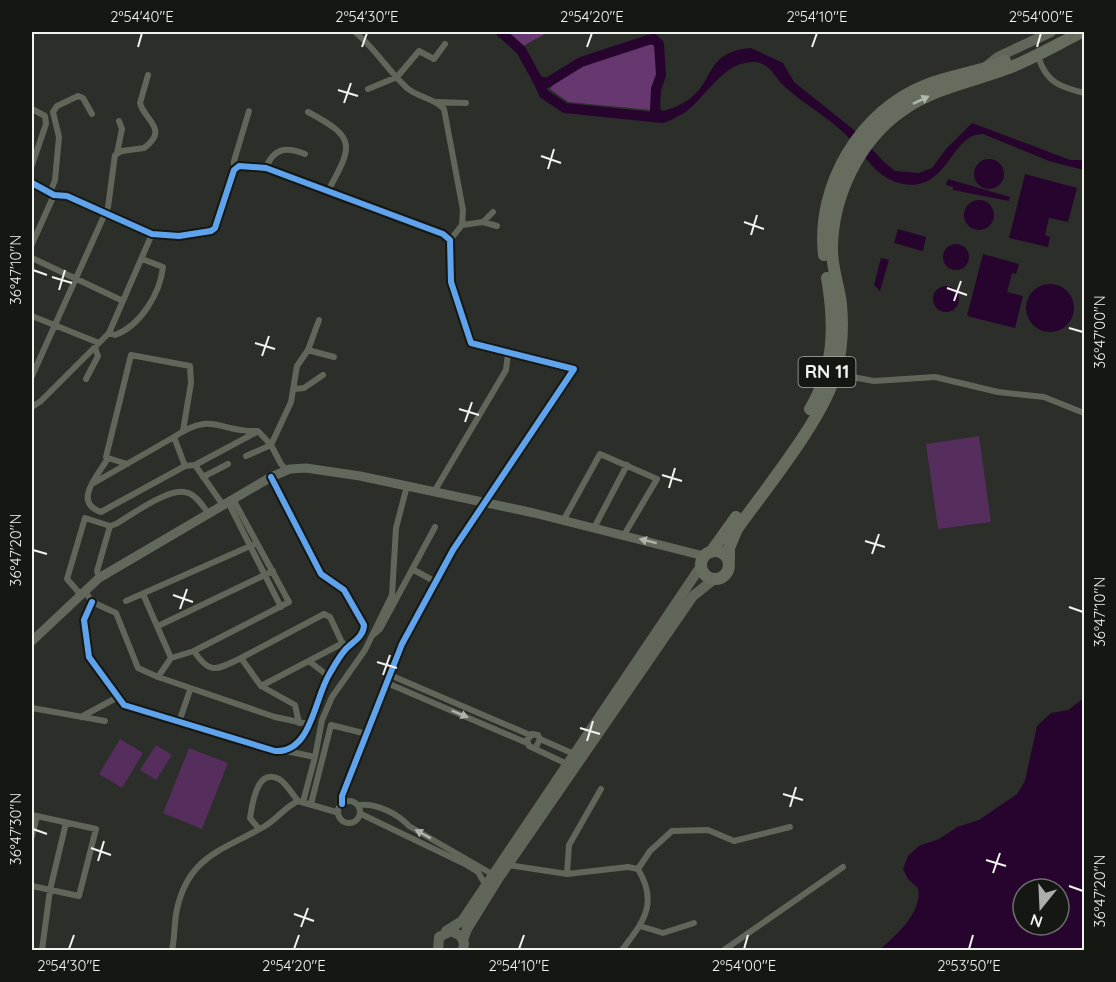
<svg xmlns="http://www.w3.org/2000/svg" width="1116" height="982" viewBox="0 0 1116 982" font-family="Quicksand,sans-serif">
<rect width="100%" height="100%" fill="#2b2e29"/>
<path fill="#552e5d" d="M979,436L991,522L938,529L926,444Z
M120,739L143,753L122,788L99,774Z
M156,745L172,755L156,780L140,770Z
M189,748L228,763L202,829L163,813Z"/>
<path fill="#673870" d="M506,32H544L545,34L523,46Z
M649,43L654,46L659,75L651,110L568,102L550,89C568,60 619,53 649,43Z"/>
<path fill="#27042e" fill-rule="evenodd" d="M751,48L783,63L794,82L854,130L884,162L895,171L919,173L932,168L946,149L972,123L1070,160H1084V170L1049,161L983,134C950,133 948,196 899,183C875,177 862,151 846,135C828,117 804,104 785,87C775,78 770,63 755,62C714,59 697,125 662,118L657,112C668,110 678,107 688,100C716,81 704,52 751,48Z
M974 174a15 15 0 1 1 30 0a15 15 0 1 1-30 0Z
M1025,174L1077,188L1068,222L1049,218L1045,235L1050,237L1048,247L1009,238Z
M948,179L1010,197L1009,201L953,190V187L946,185Z
M964 215a15 15 0 1 1 30 0a15 15 0 1 1-30 0Z
M898,229L926,237L923,251L894,243Z
M943 257a13 13 0 1 1 26 0a13 13 0 1 1-26 0Z
M983,254L1019,264L1016,274L1012,273L1007,292L1023,296L1015,328L967,316Z
M881,258L889,260L880,291L874,285Z
M1026 308a24 24 0 1 1 48 0a24 24 0 1 1-48 0Z
M933 299a13 13 0 1 1 26 0a13 13 0 1 1-26 0Z
M1084,698V950H879C895,937 923,912 918,888L908,879L903,869L908,856L919,846L939,839L957,827L979,820L1017,794L1025,781L1037,726L1051,713L1068,710ZM1023,889H1059V925H1023Z"/>
<g fill="none" stroke-linecap="round" stroke-linejoin="round">
<path stroke="#27042e" stroke-width="10" d="M501,32L521,50L538,81L547,83L581,62L648,40L654,39L659,44L661,75L656,89L655,110L662,118L672,114
M538,81L544,94L565,108L662,118"/>
<path stroke="#61665b" stroke-width="6" d="M355,32C375,48 388,71 407,88C419,98 434,98 444,109L463,210L462,225L450,240
M1039,59C1047,83 1061,87 1084,93
M368,89L397,77L419,51L434,59L445,44
M437,102L466,103
M32,109L45,116L46,124L32,165
M308,112C357,138 353,145 328,191
M117,153L122,129L119,121
M266,168C274,147 287,147 305,154
M234,170V161L249,111
M32,183L54,195L67,196L152,234L179,236L211,231L215,228L234,170L239,166L266,168L443,234L450,240L451,282L471,343L574,369L453,550L402,644L342,796V804
M50,193L55,180L59,137L53,112L57,106L78,96L83,98L92,114
M483,222L493,212
M462,225L483,222L497,226
M32,244L54,195
M32,258L123,301
M32,316L99,343
M109,333L115,335C140,326 160,294 163,267L142,259
M308,350L334,357
M836,374L874,381L935,377L998,392L1044,397L1084,413
M32,376L108,207L115,155L122,151L144,148C170,129 144,120 140,103L148,75
M86,379L98,356L95,348
M295,389L304,388L323,375
M32,407L41,401L109,333L152,234
M183,431L191,383L190,366L131,355L106,457L108,458C100,473 71,502 101,512L185,466L174,437C214,410 219,433 258,431L271,445L246,456
M108,458L127,464
M195,465L223,505
M185,466L195,465L255,433
M287,470L281,464L271,445L291,402L297,366L308,350L319,320
M203,477L228,464
M92,484L174,437
M434,492L506,370L508,353
M228,502L281,607
M563,521L600,454L657,479L624,535
M594,528L627,465
M412,569L436,582
M99,578L97,571L110,526
M85,591L92,602L116,613L138,668L158,677L171,658L194,651C210,676 218,669 241,658L261,686L295,705L299,723
M143,594L171,658
M81,595L67,579L85,518L110,526L116,524C131,515 167,489 184,492C195,493 202,505 208,513
M126,601L257,543
M92,602L84,620L89,657L124,705L275,751C312,753 314,698 330,673C334,666 339,657 345,650C352,642 364,637 364,625L344,590L321,574L271,477
M158,626L273,571
M373,635L380,629L435,527
M194,651L289,602L233,499
M241,658L324,614L330,617L345,649
M309,661L328,676
M390,675L530,735
M158,677L275,717L308,724
M387,683L527,743
M261,686L343,643
M32,708L105,721
M81,717L118,697
M179,722L190,690
M540,739L574,754
M536,747L540,739L538,735L532,734L527,740L529,746L567,764
M286,751L315,757L322,720L332,697L365,650L392,595L396,528L407,486
M338 812a11 11 0 1 1 22 0a11 11 0 1 1-22 0Z
M303,802L315,757
M311,804L331,725L367,734
M359,805C377,803 398,814 409,826L492,874
M361,814L465,864L478,872L485,884
M32,815L96,829L79,896L32,886
M259,829L250,818C252,805 257,767 279,779C286,783 293,795 298,801
M32,836L37,816
M508,865L567,874L628,867L638,869C659,904 643,922 622,950
M638,869L650,851L672,831L708,830L734,841L790,827
M567,874L569,845L601,789
M640,926L663,933L694,923
M42,950L50,890L66,823
M172,950C175,937 174,922 177,909C189,855 224,850 265,826C277,819 285,807 298,801L336,812
M724,950L843,867"/>
<path stroke="#62695c" stroke-width="9" d="M32,641L99,578L271,477L290,469L306,468L360,476L534,513L704,556"/>
<path stroke="#61665a" stroke-width="10" d="M988,65L998,57L1051,32
M446,931L462,921L701,566
M463,940L467,929L498,879L660,644L693,596L713,580
M438,950L439,937L451,931L461,936L464,943L463,950"/>
<path stroke="#666d5f" stroke-width="12" d="M824,255C816,185 861,110 926,85C952,75 980,72 1005,61
M810,409C835,367 835,324 827,278
M701 565a14 14 0 1 1 28 0a14 14 0 1 1-28 0Z
M711,552L736,517
M729,560V548L737,529C766,488 824,418 836,372C842,350 843,327 841,304C839,286 832,269 832,250C832,197 859,140 903,110C934,88 975,81 1009,68C1034,58 1058,44 1082,32"/>
<defs>
<path id="cycleway" d="M32,183L54,195L67,196L152,234L179,236L211,231L215,228L234,170L239,166L266,168L443,234L450,240L451,282L471,343L574,369L453,550L402,644L342,796V804
M92,602L84,620L89,657L124,705L275,751C312,753 314,698 330,673C334,666 339,657 345,650C352,642 364,637 364,625L344,590L321,574L271,477"/>
</defs>
<use href="#cycleway" stroke="#151713" stroke-width="10"/>
<use href="#cycleway" stroke="#60a3ed" stroke-width="6"/>
</g>
<defs><path id="oneway-solid" d="M-6-.8H1V-3.2L6.5 0L1 3.2V.8H-6Z" transform="scale(1.5)"/></defs>
<use fill="#b2b7ae" href="#oneway-solid" transform="translate(921 100) rotate(-26)"/>
<use fill="#b1b5ac" href="#oneway-solid" transform="translate(648 541) rotate(-166)"/>
<g fill="#b0b4ac">
<use href="#oneway-solid" transform="translate(460 714) rotate(23)"/>
<use href="#oneway-solid" transform="translate(423 834) rotate(-151)"/>
</g>
<path fill="none" stroke="#f1f4ee" stroke-width="2" d="M138,47L142,33M362,47L367,33M587,47L592,33M812,47L817,33M1037,47L1041,33M338,90L358,96M344,103L351,83M541,156L561,163M548,169L554,149M744,222L764,229M751,235L757,215M33,270L47,275M52,277L72,283M947,288L967,295M59,290L65,270M954,301L961,281M1069,328L1083,332M255,343L275,349M262,356L269,336M459,409L479,415M465,422L472,402M662,475L682,481M669,488L675,468M865,541L885,547M33,550L47,554M872,554L879,534M173,595L193,602M1069,607L1083,612M180,609L187,589M377,662L397,668M383,675L390,655M580,728L600,734M587,741L593,721M783,794L803,800M790,807L796,787M33,829L47,834M91,848L111,855M986,860L1006,866M98,861L104,841M993,873L1000,853M1069,886L1083,891M294,914L314,921M301,927L308,908M69,949L74,935M294,949L299,935M519,949L524,935M744,949L748,935M969,949L973,935"/>
<g text-anchor="middle" stroke-width="5" stroke-linejoin="round" paint-order="stroke">
<rect fill="#151713" stroke="#afb2ac" stroke-width="1.5" x="798.5" y="357" width="57" height="30" rx="4.5"/>
<g font-size="18" font-weight="bold" fill="#f1f4ee">
<text x="827" y="378">RN 11</text>
</g>
</g>
<rect width="1116" height="982" fill="none" stroke="#151713" stroke-width="66"/>
<g transform="translate(1041 907) rotate(198)"><circle r="28" fill="#151713" stroke="#6d6f6b" stroke-width="1.5"/>
<path d="M0-4.5L10 22L0 15L-10 22Z" fill="#acafa9"/>
<text y="-9" font-size="16" font-weight="bold" text-anchor="middle" fill="#f1f4ee">N</text>
</g>
<rect x="33" y="33" width="1050" height="916" fill="none" stroke="#f1f4ee" stroke-width="2"/>
<g font-size="15" text-anchor="middle" fill="#f1f4ee">
<text x="142" y="22">2°54'40"E</text>
<text x="367" y="22">2°54'30"E</text>
<text x="592" y="22">2°54'20"E</text>
<text x="817" y="22">2°54'10"E</text>
<text x="1041" y="22">2°54'00"E</text>
<text transform="translate(16 270) rotate(-90)" y="5">36°47'10"N</text>
<text transform="translate(1100 332) rotate(-90)" y="5">36°47'00"N</text>
<text transform="translate(16 550) rotate(-90)" y="5">36°47'20"N</text>
<text transform="translate(1100 612) rotate(-90)" y="5">36°47'10"N</text>
<text transform="translate(16 829) rotate(-90)" y="5">36°47'30"N</text>
<text transform="translate(1100 891) rotate(-90)" y="5">36°47'20"N</text>
<text x="69" y="971">2°54'30"E</text>
<text x="294" y="971">2°54'20"E</text>
<text x="519" y="971">2°54'10"E</text>
<text x="744" y="971">2°54'00"E</text>
<text x="969" y="971">2°53'50"E</text>
</g>
</svg>
